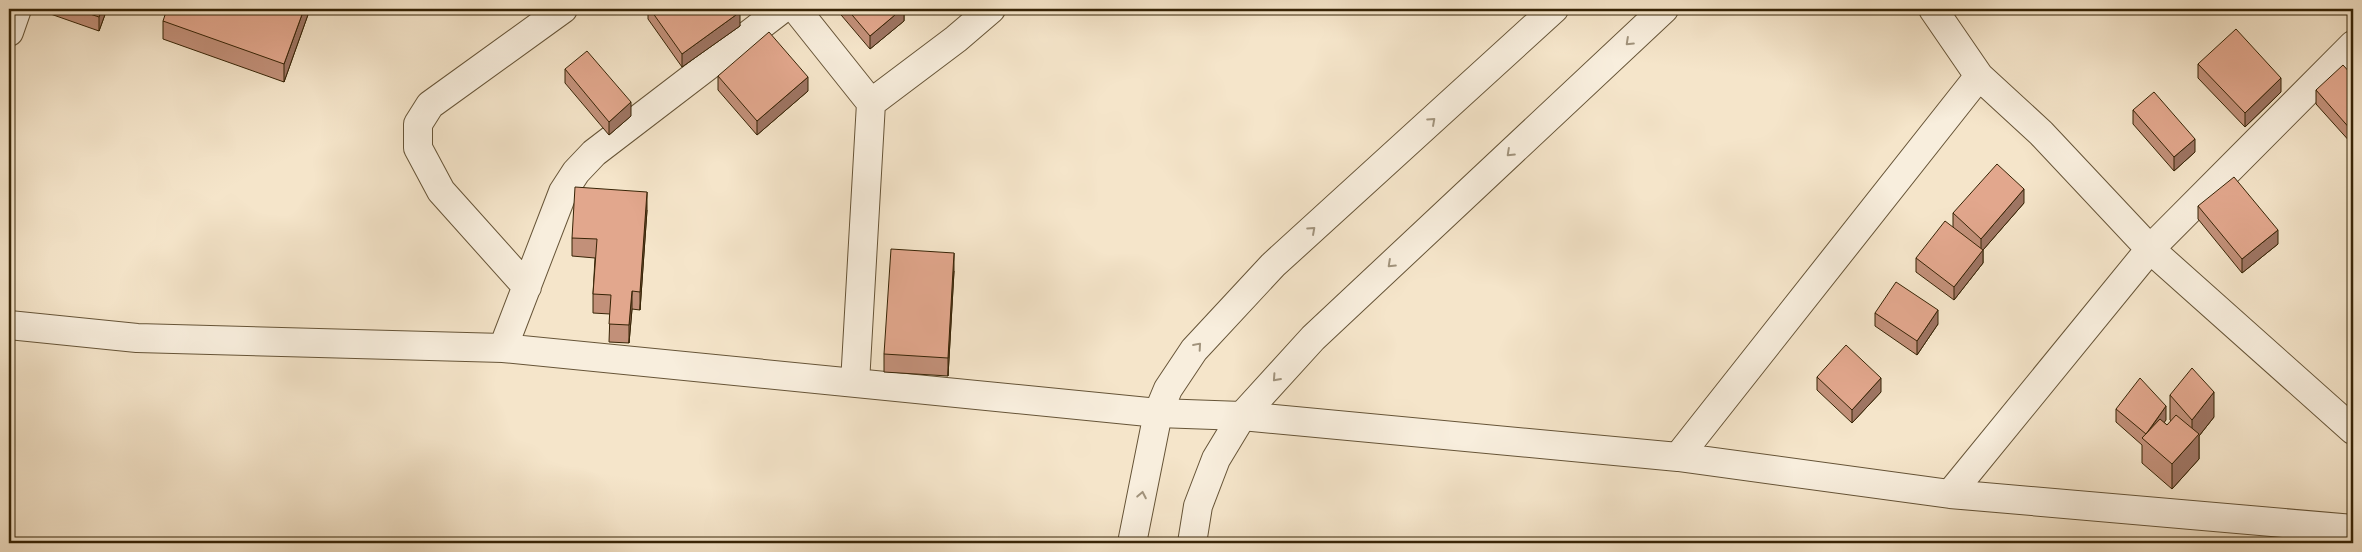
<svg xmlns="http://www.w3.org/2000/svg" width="2362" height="552" viewBox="0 0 2362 552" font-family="'IM FELL DW Pica',serif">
<rect width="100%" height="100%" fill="#f5e5ca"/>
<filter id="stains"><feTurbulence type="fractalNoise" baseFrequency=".004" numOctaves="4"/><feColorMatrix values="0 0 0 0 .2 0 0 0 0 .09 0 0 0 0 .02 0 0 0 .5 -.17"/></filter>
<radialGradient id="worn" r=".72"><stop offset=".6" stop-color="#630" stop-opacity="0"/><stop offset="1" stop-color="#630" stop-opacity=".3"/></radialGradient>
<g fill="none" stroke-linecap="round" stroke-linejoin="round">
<defs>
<path id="minor" d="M796,9L871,103L855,383
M1933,9L1979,76L2041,133L2150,249L2353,430
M9,32L17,9
M871,103L956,39L991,9
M527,287L441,191L418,148V124L430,105L563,9
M9,325L137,338L503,348L1158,413L1242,416L1678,457L1950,494L2353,529
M503,348L563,192L576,172L594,153L782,9
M1678,457L1979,76
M1950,494L2150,249L2353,45"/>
<path id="tertiary" d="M1132,543L1158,413L1168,389L1194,350L1273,265L1554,9
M1192,543L1198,506L1216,459L1242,416L1313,338L1664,9"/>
</defs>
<use href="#minor" stroke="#665437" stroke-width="30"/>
<use href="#tertiary" stroke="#665437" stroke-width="30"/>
<use href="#minor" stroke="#f8eedd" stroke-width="28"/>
<use href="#tertiary" stroke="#f8eedd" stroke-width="28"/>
</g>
<path fill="#c29079" stroke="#372406" d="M42,9H107L99,31L42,11Z
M310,9L284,82L163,39V21Z
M648,9H737L740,26L682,67L648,19Z
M836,9H904V21L870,49Z
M2198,64L2281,92L2245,127L2198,78Z
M565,69L631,116L609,135L565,83Z
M718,76L808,91L757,135L718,90Z
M2353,76V143L2352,144L2316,104V90Z
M2133,110L2195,152L2174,171L2133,124Z
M2024,203L1983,250V263L1954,300L1916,272V258L1953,227V213Z
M2198,206L2278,244L2242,273L2198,219Z
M647,210L640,310L632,309L629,343L609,342L610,314L593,313V294L595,258L572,256V238Z
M954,271L948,376L884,372V354Z
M1875,313L1938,324L1917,355L1875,326Z
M1817,377L1881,392L1852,423L1817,390Z
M2170,395L2214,417L2199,436V459L2172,489L2142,463V445L2116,422V409L2166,420L2164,422L2167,425L2171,421L2170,420Z"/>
<path fill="#9e7563" stroke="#372406" d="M102,9H107L99,31V17Z
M304,9H310L284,82V64Z
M902,9H904V21L870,49V36Z
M740,12V26L682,67V54Z
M808,77V91L757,135V121Z
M2281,78V92L2245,127V113Z
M631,102V116L609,135V122Z
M2353,130V143L2352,144V131Z
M2195,139V152L2174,171V157Z
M2024,189V203L1983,250V263L1954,300V287L1981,252V239Z
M647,192V210L640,310V292Z
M2278,230V244L2242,273V259Z
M954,253V271L948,376V358Z
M632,291V309L629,343V325Z
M1938,310V324L1917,355V341Z
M1881,378V392L1852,423V410Z
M2214,392V417L2199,436V459L2172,489V464L2192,442V420Z
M2166,406V420L2149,444L2146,435Z"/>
<path fill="#e2a78d" stroke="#372406" d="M75,9H102L99,17Z
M167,9H304L284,64L163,21Z
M650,9H737L740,12L682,54Z
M847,9H902L870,36Z
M2236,29L2281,78L2245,113L2198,64Z
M769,32L808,77L757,121L718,76Z
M587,51L631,102L609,122L565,69Z
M2343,65L2353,76V130L2352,131L2316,90Z
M2154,92L2195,139L2174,157L2133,110Z
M1997,164L2024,189L1981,239L1953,213Z
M2234,177L2278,230L2242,259L2198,206Z
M575,187L647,192L640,292L632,291L629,325L609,324L611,295L593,294L597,239L572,238Z
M1945,221L1983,250L1954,287L1916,258Z
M891,249L954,253L948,358L884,354Z
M1896,282L1938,310L1917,341L1875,313Z
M1846,345L1881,378L1852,410L1817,377Z
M2192,368L2214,392L2192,420L2170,395Z
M2140,378L2166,406L2146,434L2116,409Z
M2176,415L2199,434L2172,464L2142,438L2160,419L2167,425Z"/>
<defs><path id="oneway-chevron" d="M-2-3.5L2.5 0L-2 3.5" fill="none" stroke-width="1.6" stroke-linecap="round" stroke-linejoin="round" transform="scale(1.25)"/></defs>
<g stroke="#a1937c">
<use href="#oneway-chevron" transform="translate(1629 42) rotate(137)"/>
<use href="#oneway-chevron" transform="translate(1432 121) rotate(-42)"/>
<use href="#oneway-chevron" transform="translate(1510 153) rotate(137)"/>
<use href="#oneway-chevron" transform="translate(1312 230) rotate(-42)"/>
<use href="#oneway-chevron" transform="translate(1391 264) rotate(137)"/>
<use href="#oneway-chevron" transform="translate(1198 346) rotate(-49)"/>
<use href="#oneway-chevron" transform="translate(1276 378) rotate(132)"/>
<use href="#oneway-chevron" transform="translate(1142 495) rotate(-79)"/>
</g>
<rect width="2362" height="552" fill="none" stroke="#f5e5ca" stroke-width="30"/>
<rect x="10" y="10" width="2342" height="532" fill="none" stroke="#372406" stroke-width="2.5"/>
<rect x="15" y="15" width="2332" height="522" fill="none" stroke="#372406"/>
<rect width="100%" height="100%" filter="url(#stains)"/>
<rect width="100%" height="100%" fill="url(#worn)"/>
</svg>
